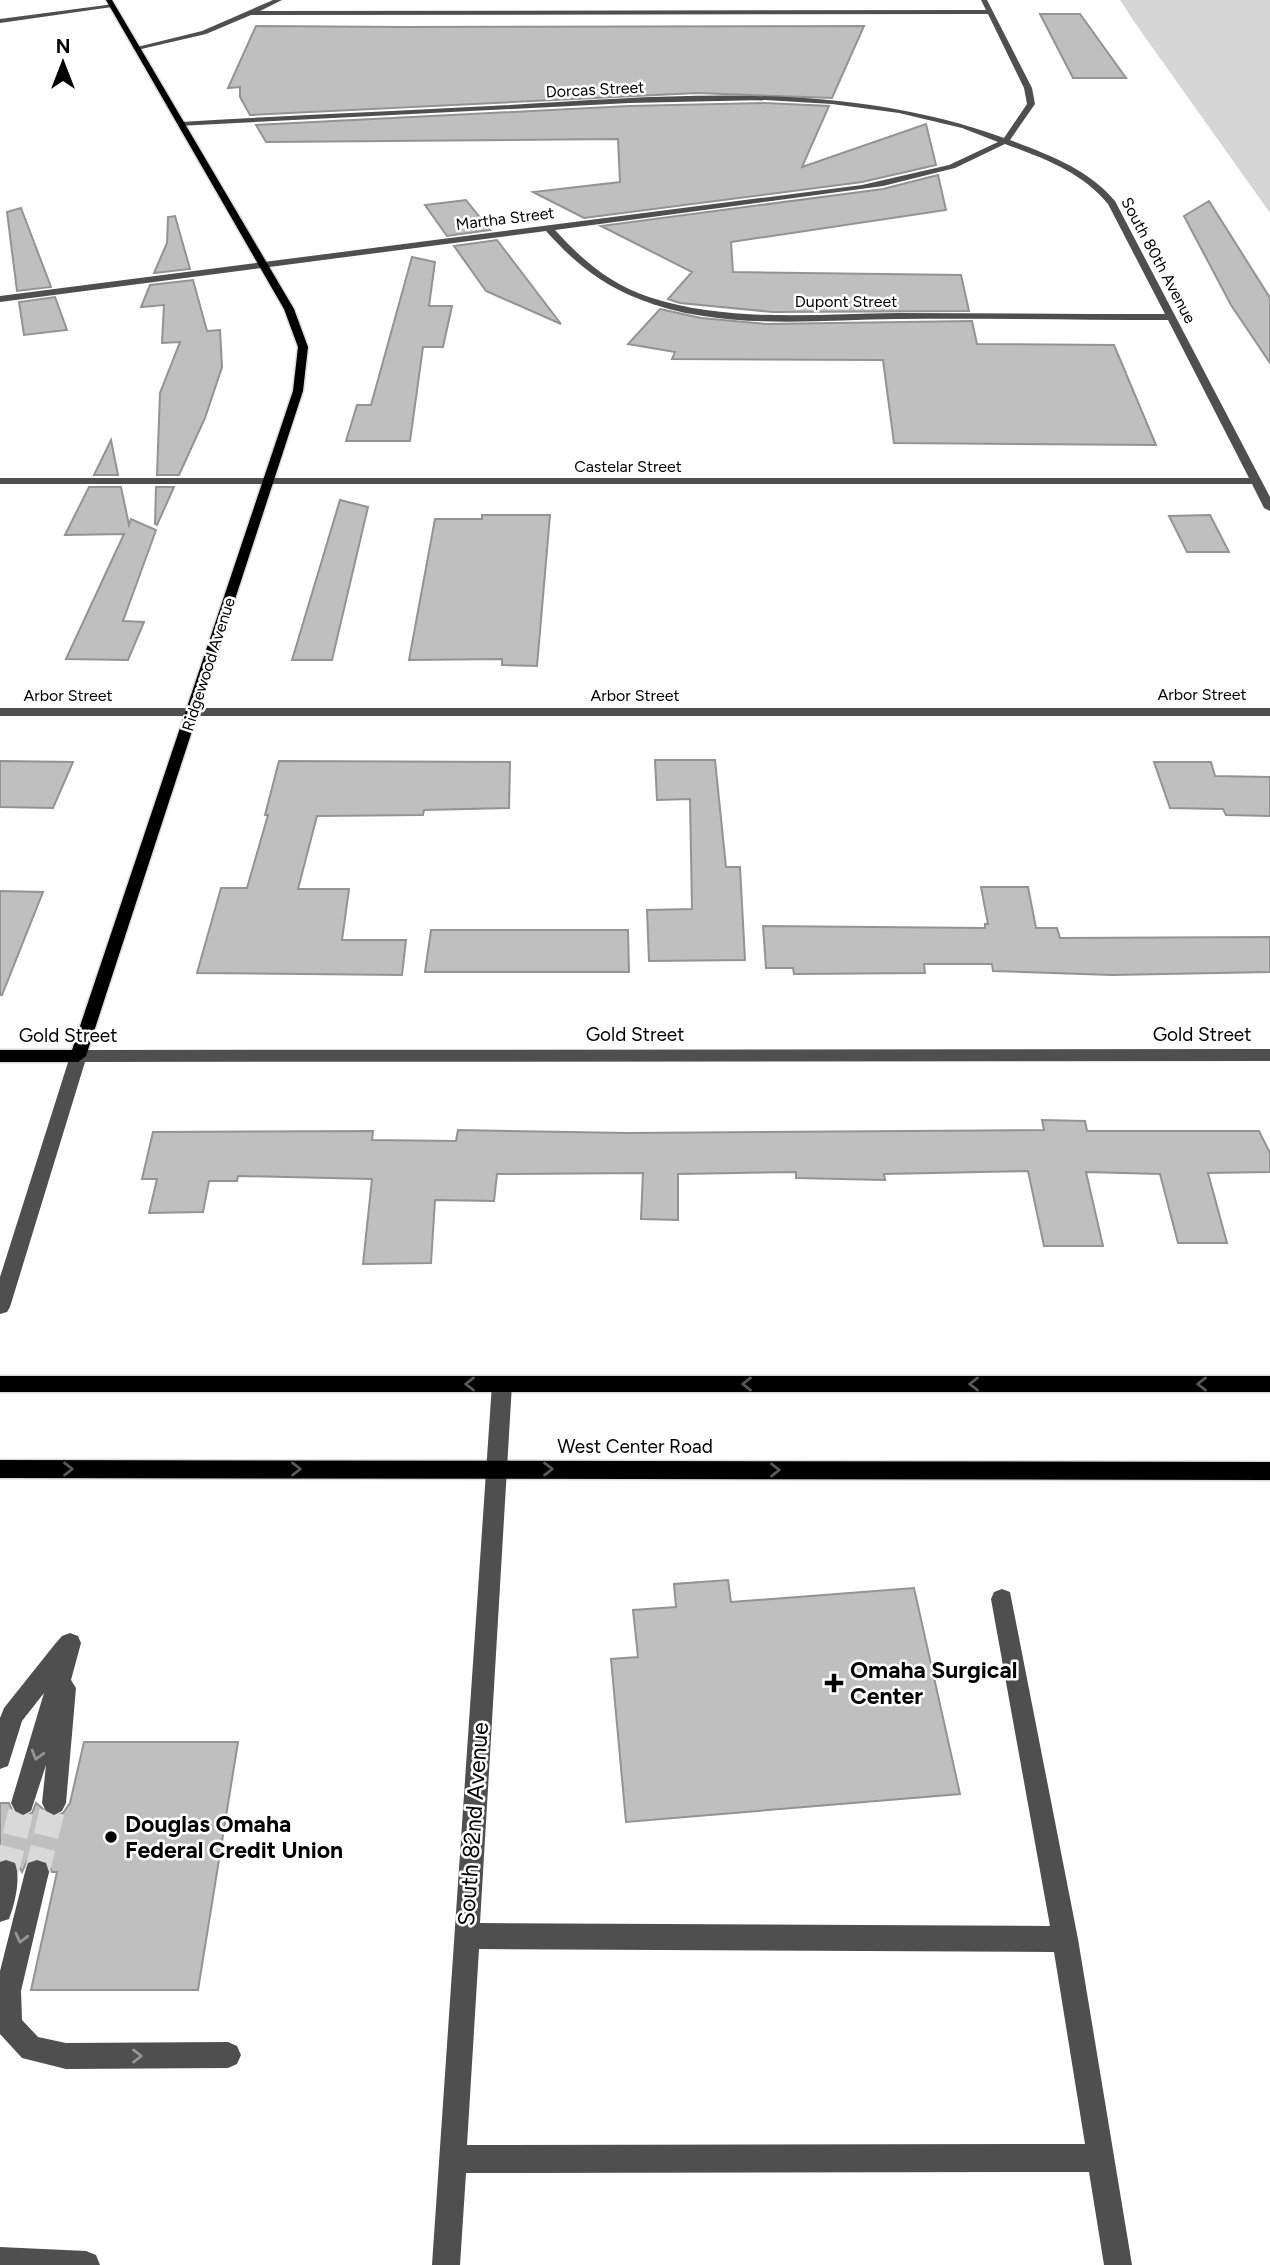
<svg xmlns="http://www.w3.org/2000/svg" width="1270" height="2265" viewBox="0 0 1270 2265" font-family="Figtree,sans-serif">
<rect width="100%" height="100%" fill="#fff"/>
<path fill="#d6d6d6" d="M1120,0H1270V213L1135,23Z"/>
<path fill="#bfbfbf" stroke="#939393" stroke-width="2" d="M1040,14H1080L1126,78H1073Z
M256,26L403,27L864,26L832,98L697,93L250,115L240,97V87L228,88Z
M765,103L829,106L802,167L926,124L936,165L862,182L584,218L533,192L620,182L618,139L266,142L256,125L629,106Z
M938,175L946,210L731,242L733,272L961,275L969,311L773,312L680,303L668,299L692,272L601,226L883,189Z
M466,200L490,230L447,236L425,205Z
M1209,201L1270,298V363L1231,305L1184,216Z
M21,208L51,287L17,291L7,212Z
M175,216L190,269L154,273L167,243L168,217Z
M497,240L561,324L486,291L454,246Z
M412,257L435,262L429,306H452L443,347H423L410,441H346L357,405H371Z
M193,280L207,331L220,330L222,367L205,418L179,475H157L160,393L180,342L162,343L164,305L141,307L150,285Z
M55,297L67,330L24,335L19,302Z
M660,309L701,318L766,324L972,321L977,344L1114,345L1156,445L894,443L883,360L672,359L675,352L628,344Z
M111,440L118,475H94Z
M89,487H121L129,525L131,519L156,530L123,621L144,622L128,660L66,659L124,534L65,535Z
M156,487H174L157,525L155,524Z
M340,500L368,507L332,660H292Z
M482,515H550L537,666L502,665V659L409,660L435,519H482Z
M1210,515L1229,552H1187L1169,516Z
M655,760H715L726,867H740L745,960L649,961L647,910L692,909L690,799L657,800Z
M0,761L73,762L53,808L0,807Z
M279,761L510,762L509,808L424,810L423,815L317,816L298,889H349L342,940H406L402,975L197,973L221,888H247L268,815H265Z
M1154,762H1211L1215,776L1270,777V816L1226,815L1223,809L1170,808Z
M981,887H1028L1036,928H1057L1060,938L1270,937V972L1112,975L993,971L992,964H924L925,973L794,974L793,968H766L763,926L985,928V924H988Z
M0,891L43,892L2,995H0Z
M431,930H628L629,972H425Z
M1042,1120L1085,1121L1087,1131H1259L1270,1153V1172L1208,1173L1227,1243H1178L1160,1174L1086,1172L1103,1246H1044L1028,1171L884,1174L885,1180L796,1178V1172L678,1174V1220L641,1219L643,1173L497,1174L494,1201L435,1200L431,1263L363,1264L372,1179L238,1176L237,1181H209L203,1212L149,1213L157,1179H142L153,1132L373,1131L372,1140L456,1141L458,1130L627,1133L1044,1130Z
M728,1580L731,1602L914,1588L960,1794L626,1822L611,1659L638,1657L633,1610L676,1607L674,1584Z
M84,1742H238L198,1990H31L57,1872H52L48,1862L38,1858L27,1861L22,1872L16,1861L0,1859V1803H9L13,1812L22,1817L32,1813L36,1803L53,1817L63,1813L70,1803Z"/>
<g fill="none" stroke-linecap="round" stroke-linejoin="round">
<path stroke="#d9d9d9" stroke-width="25" stroke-dasharray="25 12" stroke-linecap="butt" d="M6,1872L23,1803
M37,1872L54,1803"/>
<defs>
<path id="major" d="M106,0H112L294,309L308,347L303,391L86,1056L78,1062H0V1050H72L293,391L298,347L284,309Z
M0,1376H1270V1392H0Z
M0,1460L1270,1462V1480L0,1478Z"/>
</defs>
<use href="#major" stroke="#dbdbdb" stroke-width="3"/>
<path fill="#4f4f4f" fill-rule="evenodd" d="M273,0H282L260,11L986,10L981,0H987L1032,88L1035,104L1010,140C1049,155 1088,169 1115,201L1270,497V511L1264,508L1252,484H0V478H1249L1168,320C1077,320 987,318 897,319C812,320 719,331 639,299C600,284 574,262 546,231L0,302V296L862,185L949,165L998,142L962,128L899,113L832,104L765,100L629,103L178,126L181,122C291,115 400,111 510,105C676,95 844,80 1004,138L1027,104L1024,88L988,14L251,15L206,34L137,50L133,48L202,31ZM1005,144C1043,158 1082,172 1108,204L1165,314C1076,314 987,313 898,313C816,314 729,323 649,297C610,284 582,260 555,230L883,186L955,168Z
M114,4L112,7L0,23V19Z
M0,708H1270V716H0Z
M1270,1049V1061L85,1062L10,1307L7,1312L0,1314V1277L70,1056L78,1050Z
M502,1376L509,1378L512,1384L480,1923L1050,1926L991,1599L994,1592L1002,1589L1010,1592L1078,1939L1132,2265H1104L1089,2172L466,2173L460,2265H432L492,1384L495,1378ZM479,1949L1054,1952L1085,2144L467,2145Z
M70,1633L78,1636L81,1643L71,1680L76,1688L66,1803L62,1811L54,1815L46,1811L42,1803L46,1765L31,1811L23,1815L15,1811L11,1803L44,1693L22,1721L8,1766L0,1769V1718L4,1708L55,1644L62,1636Z
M6,1860L15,1863C21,1879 15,1903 9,1919L0,1922V1862Z
M37,1860L46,1863L49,1872L21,1991L22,2020L38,2037L66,2043L228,2042L237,2046L241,2055L237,2064L228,2068L66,2069L22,2058L0,2034V1971L25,1872L28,1863Z
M0,2247L86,2251L96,2255L100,2265H0Z"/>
<use href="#major" fill="#000" fill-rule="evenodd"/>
</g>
<defs><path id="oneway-chevron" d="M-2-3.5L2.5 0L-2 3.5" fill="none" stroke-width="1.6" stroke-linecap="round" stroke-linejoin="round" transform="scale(1.75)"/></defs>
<g stroke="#595959">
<use href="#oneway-chevron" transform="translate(470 1384) rotate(180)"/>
<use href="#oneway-chevron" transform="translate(747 1384) rotate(180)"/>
<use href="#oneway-chevron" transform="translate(974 1384) rotate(180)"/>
<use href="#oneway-chevron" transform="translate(1202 1384) rotate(180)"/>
<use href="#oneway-chevron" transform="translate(68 1469)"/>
<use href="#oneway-chevron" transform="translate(296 1469)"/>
<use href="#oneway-chevron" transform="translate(548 1469)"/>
<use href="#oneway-chevron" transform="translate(775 1470)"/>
</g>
<g stroke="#959595">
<use href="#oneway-chevron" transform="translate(37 1755) rotate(106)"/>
<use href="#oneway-chevron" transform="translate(21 1938) rotate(104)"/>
<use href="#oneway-chevron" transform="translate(137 2056)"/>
</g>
<g fill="#000" stroke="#fff" stroke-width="2.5">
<path d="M830.5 1672.5h7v7h7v7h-7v7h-7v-7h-7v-7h7z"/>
<circle cx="111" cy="1837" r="7"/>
</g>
<g text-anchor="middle" stroke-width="5" stroke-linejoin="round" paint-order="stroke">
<g font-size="16" fill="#000" stroke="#fff">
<text transform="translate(595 89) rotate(-3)" y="6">Dorcas Street</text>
<text transform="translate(505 218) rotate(-7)" y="6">Martha Street</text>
<text transform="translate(1159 260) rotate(62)" y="6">South 80th Avenue</text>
<text x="846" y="307">Dupont Street</text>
<text x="628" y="472">Castelar Street</text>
<text transform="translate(208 664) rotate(-72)" y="6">Ridgewood Avenue</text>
<text x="1202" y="700">Arbor Street</text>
<text x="68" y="701">Arbor Street</text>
<text x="635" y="701">Arbor Street</text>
</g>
<g font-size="19" fill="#000" stroke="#fff">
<text x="635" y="1041">Gold Street</text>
<text x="1202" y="1041">Gold Street</text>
<text x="68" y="1042">Gold Street</text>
<text x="635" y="1453">West Center Road</text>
</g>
<g font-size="23" font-weight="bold" fill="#000" stroke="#fff" text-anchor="start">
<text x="850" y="1678">Omaha Surgical<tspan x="850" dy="26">Center</tspan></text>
<text x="125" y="1832">Douglas Omaha<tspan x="125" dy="26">Federal Credit Union</tspan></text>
</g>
<g font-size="23" fill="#000" stroke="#fff">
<text transform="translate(473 1824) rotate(-86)" y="8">South 82nd Avenue</text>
</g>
</g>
<g transform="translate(63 63)" stroke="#ffffff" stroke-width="5" paint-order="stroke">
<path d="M0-5L12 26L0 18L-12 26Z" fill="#000000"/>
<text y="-10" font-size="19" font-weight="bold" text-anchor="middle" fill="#000000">N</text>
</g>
</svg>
